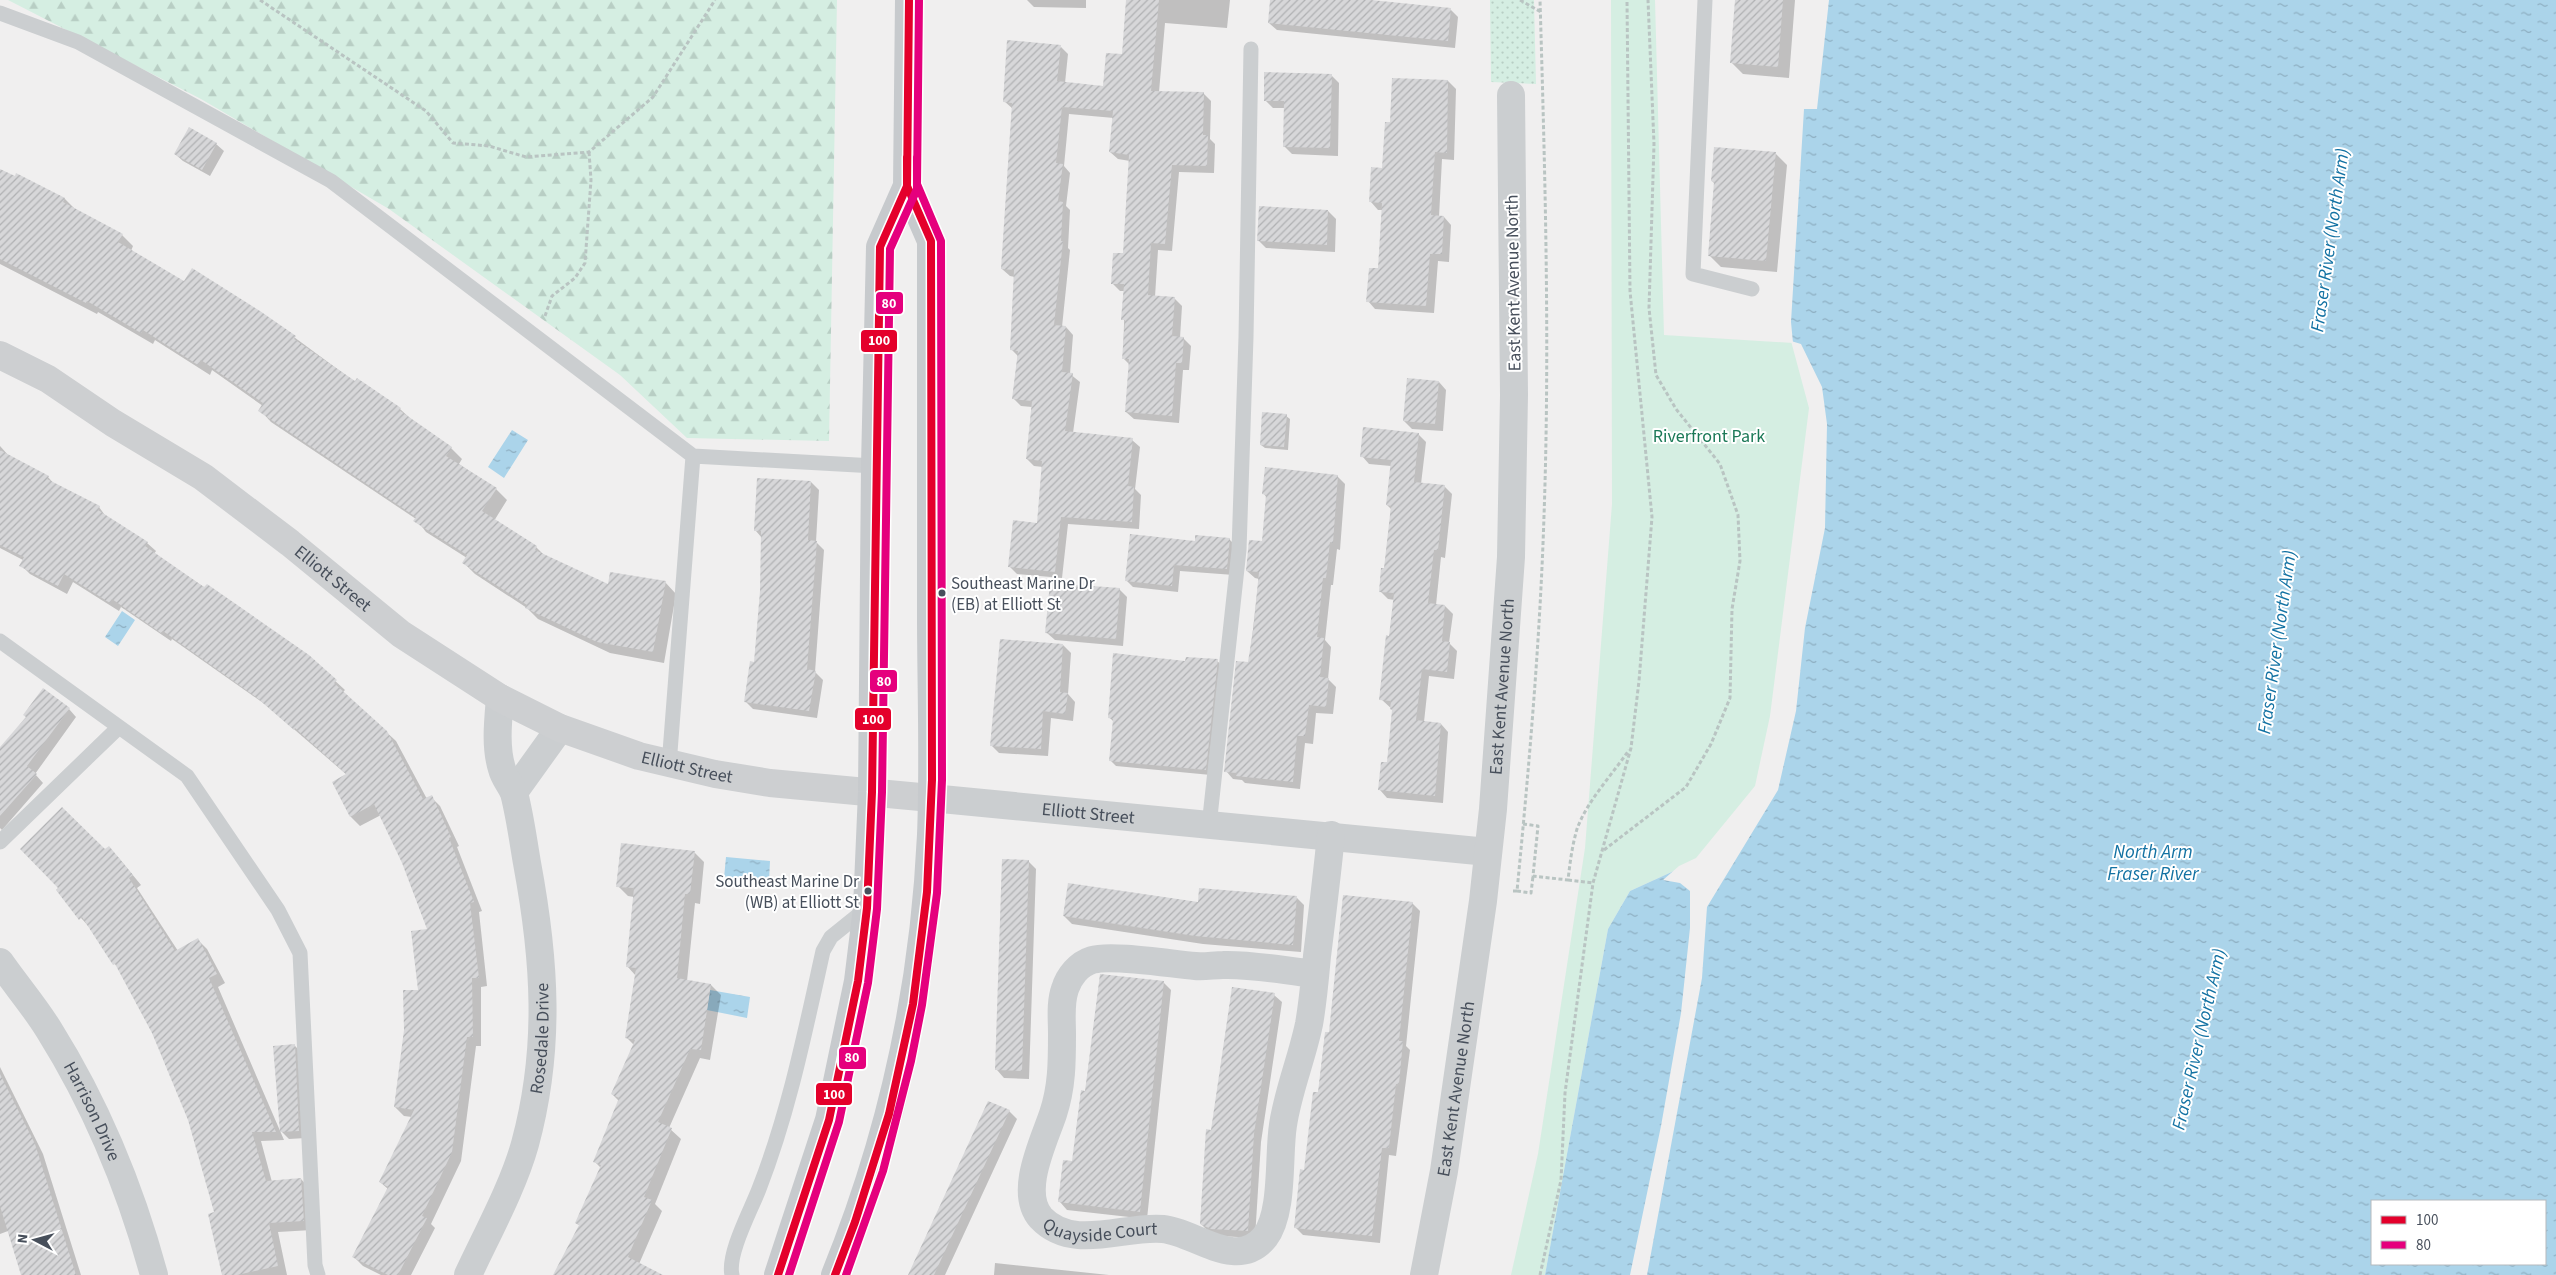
<svg xmlns="http://www.w3.org/2000/svg" width="2556" height="1275" viewBox="0 0 2556 1275" font-family="'Source Sans 3',sans-serif">
<defs>
<pattern id="grass-dots" width="8" height="8" patternUnits="userSpaceOnUse" patternTransform="scale(1.25)"><rect width="8" height="8" fill="#d5eee2"/><path d="M2 2h.1M6 6h.1" fill="none" stroke="#b8cec4" stroke-width="1.8" stroke-linecap="round"/></pattern>
<pattern id="forest-firs" width="22" height="20" patternUnits="userSpaceOnUse" patternTransform="scale(1.25)"><rect width="22" height="20" fill="#d5eee2"/><path d="M5 1l3.5 6h-7zM16 11l3.5 6h-7z" fill="#b8cec4"/></pattern>
<pattern id="water-ripples" width="26" height="14" patternUnits="userSpaceOnUse" patternTransform="scale(1.25)"><rect width="26" height="14" fill="#abd4ea"/><path d="M2 4q2-2 4 0t4 0M15 11q2-2 4 0t4 0" fill="none" stroke="#8daec1"/></pattern>
<pattern id="building-hatch" width="6" height="6" patternUnits="userSpaceOnUse" patternTransform="scale(1.25)"><rect width="6" height="6" fill="#d7d7d9"/><path d="M-1 1l2-2M0 6l6-6M5 7l2-2" fill="none" stroke="#b0b1b3"/></pattern>
</defs>
<rect width="100%" height="100%" fill="#f0efef"/>
<path fill="url(#grass-dots)" d="M1490,0H1534L1536,84L1491,82Z"/>
<path fill="url(#forest-firs)" d="M8,0H837L829,441L687,438L620,375L389,209L201,99Z"/>
<path fill="#d5eee2" d="M1611,0H1655L1664,335L1793,343L1811,408L1772,717L1757,787L1698,860L1630,891L1608,929L1545,1275H1511L1538,1154L1585,848L1612,504Z"/>
<path fill="url(#water-ripples)" fill-rule="evenodd" d="M1829,0H2556V1275H1545L1608,929L1630,891L1698,860L1757,787L1772,717L1811,408L1793,343L1791,322L1804,109H1817ZM2372,1201H2545V1264H2372Z
M512,430L528,440L504,478L488,467Z
M122,611L135,620L118,646L105,637Z
M726,857L770,861L769,881L724,878Z
M710,990L750,997L747,1018L707,1010Z"/>
<path fill="#f0efef" d="M1791,341L1801,344L1822,387L1827,424L1825,528L1805,628L1796,711L1778,790L1707,907L1702,978L1647,1275H1630L1661,1126L1681,1013L1690,928V891L1680,883L1663,880L1679,866L1696,858L1755,786L1770,716L1809,408Z"/>
<path fill="#0003" d="M1027,0H1086V8L1034,7Z
M1127,0H1230L1227,28L1165,23L1159,92L1203,93L1211,101L1210,139L1215,144L1214,173L1179,172L1172,251L1158,250L1155,297L1174,298L1182,306L1180,338H1183L1191,346L1189,370H1183L1179,423L1134,419L1126,412L1130,365L1123,358L1125,291H1120L1112,283L1125,255L1130,161L1118,159L1110,152L1114,118L1069,114L1064,166L1070,173L1066,206L1070,210L1068,248L1070,250L1062,327H1066L1073,335L1070,374L1080,382L1073,433L1132,440L1140,447L1135,489L1141,495L1139,529L1068,524L1062,578L1017,574L1009,566L1038,524L1043,467L1034,466L1027,459L1032,407L1021,406L1013,398L1018,356L1012,350L1015,277L1010,276L1002,269L1013,109L1004,101L1061,47L1068,54L1065,83L1104,87L1123,55Z
M1271,0H1358L1450,9L1458,17L1455,48L1277,30L1269,23Z
M1736,0H1795L1789,78L1743,74L1731,62Z
M1331,75L1339,83L1338,156L1292,154L1284,146L1285,108H1273L1265,100Z
M1448,81L1456,89L1454,160L1442,159L1439,217H1444L1451,225L1449,262L1438,261L1434,313L1375,309L1368,301L1379,270L1383,210H1378L1371,202L1383,169L1391,123Z
M216,144L224,151L210,176L183,161L175,154Z
M1775,153L1787,165L1777,272L1721,267L1709,255L1715,184L1712,181Z
M0,171L16,177L17,175L65,199L76,210L122,235L133,246L131,251L184,282L260,312L355,382L400,409L412,420L451,448L462,459L459,464L496,489L507,500L494,521L536,547L546,557L609,586L665,582L676,594L664,663L610,653L538,619L527,608L475,574L464,563L467,558L426,532L416,519L271,422L260,410L263,406L212,370L210,375L155,340L153,344L98,312L97,314L0,264Z
M1328,211L1336,219L1335,252L1266,248L1258,240Z
M1439,382L1446,390L1443,431L1412,429L1404,421Z
M1286,416L1290,419L1288,450L1265,448L1261,445Z
M1418,434L1426,442L1421,484L1444,486L1452,494L1445,558L1441,557L1436,605L1445,606L1453,614L1449,643L1457,651L1454,679L1429,676L1424,722L1441,724L1448,732L1443,803L1387,798L1380,790L1388,764L1394,711L1381,699L1395,600L1388,599L1380,591L1385,569L1391,509L1387,505L1391,466L1369,464L1362,456Z
M0,446L9,456L48,477L55,485L99,507L107,518L147,543L156,551L154,554L308,656L345,690L343,692L396,741L427,799L431,797L440,806L459,846L457,847L482,911L479,912L487,986L481,987V1046H476L461,1161L431,1224L435,1228L411,1275H381L363,1266L354,1257L388,1189L380,1182L412,1117L404,1116L395,1107L419,991L428,930L403,863L381,815L360,826L351,817L333,783L347,775L266,705L172,639L171,641L121,607L119,611L73,582L67,594L30,574L21,565L23,560L0,548Z
M1337,476L1345,484L1340,550L1337,549L1333,585H1331L1325,640L1331,647L1328,679L1336,687L1333,714L1316,713L1313,744L1305,743L1300,789L1245,783L1242,780L1233,779L1226,771L1249,663L1259,579L1255,578L1247,571L1263,542L1267,498L1264,494Z
M811,482L819,490L816,542L824,550L815,672L823,680L817,718L753,709L745,701L756,663L761,591L762,538L756,531Z
M1229,539L1236,546L1234,575L1180,571L1178,592L1133,587L1127,581L1196,542Z
M1119,589L1127,597L1123,646L1055,640L1047,633Z
M1063,645L1071,653L1068,694L1075,702L1073,721L1051,718L1048,756L999,753L991,745Z
M1217,661L1223,666L1211,775L1116,766L1111,761L1114,722L1110,718L1186,662Z
M69,709L76,717L35,774L43,783L2,830L0,828V749Z
M105,851L118,857L141,885L137,888L178,951L198,940L207,949L225,983L218,987L284,1140L261,1141L272,1182L301,1179L310,1189L312,1230L278,1232L287,1275H223L216,1213L189,1120L153,1032L121,971L90,928L57,891Z
M694,852L704,862L700,904L695,903L687,981L711,985L721,995L710,1060L700,1058L669,1128L681,1139L655,1204L662,1211L639,1264L660,1275H555L580,1226L576,1223L601,1168L595,1162L619,1101L612,1094L634,1045L626,1037L636,976L627,966L634,897L628,896L618,886Z
M1028,861L1036,869L1029,1079L1004,1078L997,1070Z
M1297,898L1304,905L1301,952L1203,944L1072,924L1064,916Z
M1412,903L1420,911L1406,1046L1410,1050L1396,1156L1389,1155L1380,1243L1303,1235L1295,1227L1330,1033Z
M1163,982L1171,990L1147,1219L1067,1210L1060,1202L1073,1162L1087,1092Z
M1274,995L1282,1002L1261,1142L1255,1238L1220,1236L1209,1232L1201,1224L1212,1131Z
M295,1046L302,1053L306,1138L289,1139L281,1131Z
M0,1067L43,1154L81,1275H23L8,1231L0,1234Z
M1009,1111L1017,1119L945,1275H910Z
M995,1263L1109,1275H994Z"/>
<path fill="url(#building-hatch)" d="M1126,0H1159L1151,91L1204,92L1203,135H1208L1207,166L1172,165L1165,244L1151,243L1148,295L1175,297L1172,336L1184,337L1182,363H1176L1172,416L1125,412L1129,359H1122L1125,320H1121L1124,284H1111L1113,253H1123L1129,155L1109,152L1113,111L1062,107L1056,163L1063,164L1058,201L1063,202L1061,241H1063L1054,325L1066,326L1062,372L1073,373L1065,431L1133,438L1128,486L1134,487L1132,522L1061,517L1055,572L1008,567L1013,520L1037,523L1042,461L1026,459L1032,401L1012,399L1018,351L1010,350L1014,270L1001,269L1012,103L1003,102L1007,40L1061,45L1057,81L1103,86L1106,53L1122,54Z
M1270,0H1371L1451,8L1448,41L1268,23Z
M1735,0H1783L1778,67L1730,63Z
M1264,72L1332,74L1330,148L1283,147L1284,101H1264Z
M1392,78L1448,80L1447,153L1435,152L1431,215L1444,216L1442,254H1430L1426,306L1366,302L1369,268H1378L1382,203L1369,202L1371,167L1382,168L1385,122H1390Z
M189,127L217,143L202,170L174,154Z
M1714,147L1776,152L1766,261L1708,256L1714,182L1711,181Z
M0,169L15,176L16,173L65,198L63,202L123,234L118,242L184,281L192,268L260,311L296,336L294,339L355,381L357,378L401,408L399,410L452,447L446,456L497,488L482,511L537,546L535,550L608,584L610,572L666,581L653,652L597,642L525,608L527,605L462,563L467,555L413,521L416,517L258,411L263,403L201,360L198,365L143,330L141,333L87,301L86,303L0,259Z
M1259,206L1328,210L1327,245L1257,241Z
M1407,378L1439,381L1435,424L1403,421Z
M1262,412L1287,414L1284,447L1260,445Z
M1363,427L1419,433L1414,482L1445,485L1438,550H1434L1428,603L1445,605L1442,641L1450,642L1447,672L1422,669L1416,720L1441,723L1435,796L1378,790L1381,762H1387L1392,710L1390,709L1391,701L1379,700L1386,635L1389,636L1394,593L1379,592L1381,568H1384L1391,506L1386,505L1391,460L1360,457Z
M0,450L49,476L47,479L100,506L98,510L148,542L145,546L204,587L207,584L309,655L337,680L334,683L387,731L423,799L432,795L451,837L449,838L474,902L470,903L479,978H472L473,1037H467L452,1152L422,1216L427,1218L398,1275H388L352,1257L388,1187L379,1182L414,1110L394,1107L404,1030L403,990H418L411,931L427,929L402,863L374,804L350,817L332,782L346,774L295,728L294,730L256,697L163,631L161,633L112,599L110,603L64,574L58,586L19,566L24,557L0,545Z
M1265,467L1338,475L1333,543L1330,542L1326,578H1323L1317,637L1324,638L1320,677L1329,678L1326,707L1309,705L1305,736H1297L1293,782L1236,776L1237,773L1224,772L1236,661L1248,662L1253,630L1259,572L1246,571L1249,540L1262,541L1266,495L1262,494Z
M757,478L811,481L808,540L817,541L807,669L816,671L809,711L744,702L750,661L754,662L760,591L761,531H754Z
M1130,534L1195,541V535L1230,538L1227,569L1174,565L1172,586L1125,581Z
M1050,583L1120,588L1116,639L1045,633Z
M1000,639L1063,644L1060,692L1068,693L1065,714L1043,711L1041,749L990,746Z
M1113,653L1185,661L1186,657L1218,659L1206,770L1109,761L1113,719L1108,718Z
M43,688L70,708L27,766L37,774L0,816V747L26,717L23,715Z
M62,807L105,849L109,846L133,875L129,878L175,951L198,938L217,974L209,978L276,1132H252L266,1181L301,1178L304,1221L269,1223L278,1266L237,1275H222L208,1214L214,1212L188,1120L152,1033L115,964L113,965L82,917L79,920L56,890L58,888L20,849Z
M621,843L695,851L690,894H685L677,978L711,984L701,1050L690,1049L658,1122L672,1128L644,1197L652,1200L628,1257L663,1275H553L579,1225L575,1223L601,1165L593,1162L619,1098L611,1094L635,1040L625,1038L636,968L626,967L634,888L616,887Z
M1002,859L1029,860L1022,1071L995,1070Z
M1068,883L1198,902L1199,888L1297,896L1293,945L1195,936L1063,916Z
M1343,895L1413,902L1399,1041H1403L1399,1084H1396L1389,1148H1382L1372,1236L1294,1228L1300,1169L1304,1170L1313,1092H1318L1325,1032H1329Z
M1100,974L1164,981L1140,1212L1058,1202L1063,1160L1072,1161L1081,1090L1085,1091Z
M1232,987L1275,993L1254,1134L1248,1231L1211,1229L1200,1224L1206,1129L1211,1130Z
M295,1044L299,1131L280,1132L273,1046Z
M0,1074L35,1144L76,1275H21L0,1206Z
M988,1101L1010,1110L934,1275H908Z"/>
<g fill="none" stroke-linecap="round" stroke-linejoin="round">
<path stroke="#b9c4c2" stroke-width="3" stroke-dasharray="4 2.5" stroke-linecap="butt" d="M260,0L426,111L453,143L489,146L526,157L589,152L653,97L715,0
M1520,0L1541,12
M545,316L552,296L575,278L585,263L591,180L589,152
M1523,824L1538,826L1533,876L1568,880C1570,863 1572,846 1577,829C1587,801 1612,775 1629,750
M1604,850L1686,787L1711,744L1730,698L1732,609L1740,561L1738,515L1720,464L1676,409L1656,375L1649,308L1654,144L1648,0
M1568,880L1593,883
M1513,891H1517C1529,767 1540,641 1544,516C1550,344 1545,172 1540,0
M1517,891L1531,893L1533,876
M1540,1275L1561,1180L1565,1093L1593,883L1631,748L1639,681L1652,517L1630,291L1627,0"/>
<path stroke="#cbced0" stroke-width="15" d="M1705,0L1693,274L1752,289
M0,13L78,42L331,181L693,456
M0,641L187,776L278,910L300,953L315,1265L318,1275
M669,765L693,456L875,466
M1209,826L1239,550L1246,337L1251,49
M0,842L119,727
M732,1275C727,1254 751,1210 759,1189C789,1112 805,1032 823,951L831,937L867,908"/>
<g stroke="#cbced0" stroke-width="28">
<path d="M514,792L560,728"/>
<path id="s1" d="M931,798L1488,852"/>
<path id="s2" d="M0,962C16,985 35,1007 49,1030C96,1105 131,1190 154,1275"/>
<path id="s3" d="M1315,974C1285,971 1254,964 1223,965C1214,965 1204,967 1195,966C1171,964 1111,954 1092,960C1079,964 1069,976 1065,989C1060,1003 1062,1019 1062,1034C1062,1062 1062,1087 1053,1114C1044,1141 1018,1192 1041,1218C1073,1252 1125,1225 1163,1229C1195,1232 1237,1272 1265,1237C1284,1212 1278,1156 1283,1125C1288,1091 1302,1058 1309,1024C1313,1002 1315,978 1317,956C1322,916 1327,875 1331,835"/>
<path id="s4" d="M468,1275C487,1234 513,1187 525,1144C551,1048 545,960 527,863C523,840 520,816 514,793C511,785 504,778 502,769C495,747 498,721 500,698"/>
<path id="s5" d="M1424,1275L1444,1171L1483,901L1493,809L1511,557L1514,395L1511,95"/>
</g>
<path stroke="#cdcfd1" stroke-width="28" id="s6" d="M0,355L48,379L113,423L203,477L290,543L401,634L500,698L560,728L639,756L715,774L770,783L931,798"/>
<path stroke="#c7cacd" stroke-width="28" d="M778,1275L829,1120L858,981L867,908L872,792L875,466L880,247L907,186L909,0
M835,1275C892,1135 924,986 931,835C934,762 931,688 931,614C931,490 931,365 931,241L907,186"/>
<defs>
<path id="bus-1" d="M778,1275L829,1120L858,981L867,908L872,792L880,247L907,186V157
M835,1275L855,1222L889,1114L913,1004L927,892L932,780L931,241L907,186L909,0"/>
<path id="bus-2" d="M789,1275L839,1122L868,983L877,909L882,792L890,249L917,189V157
M846,1275L883,1171L911,1061L922,1005L937,893L942,780L941,241L917,184L919,0"/>
</defs>
<use href="#bus-1" stroke="#fff" stroke-width="11"/>
<use href="#bus-2" stroke="#fff" stroke-width="11"/>
<use href="#bus-1" stroke="#e4002b" stroke-width="8"/>
<use href="#bus-2" stroke="#e5007d" stroke-width="8"/>
</g>
<g fill="#474f5b" stroke="#fff" stroke-width="2">
<circle cx="942" cy="593" r="4.5"/>
<circle cx="868" cy="891" r="4.5"/>
</g>
<g text-anchor="middle" stroke-width="4" stroke-linejoin="round" paint-order="stroke">
<g font-size="17" fill="#474f5b" stroke="#fff" text-anchor="start">
<text x="951" y="589">Southeast Marine Dr<tspan x="951" dy="21">(EB) at Elliott St</tspan></text>
<text x="859" y="887" text-anchor="end">Southeast Marine Dr<tspan x="859" dy="21">(WB) at Elliott St</tspan></text>
</g>
<g font-size="18" fill="#474f5b" stroke="#fff">
<text transform="translate(1513 283) rotate(-91)" y="6">East Kent Avenue North</text>
<text dy="6" stroke="none"><textPath href="#s6" startOffset="402">Elliott Street</textPath></text>
<text dy="6" stroke="none"><textPath href="#s5" startOffset="594">East Kent Avenue North</textPath></text>
<text dy="6" stroke="none"><textPath href="#s6" startOffset="808">Elliott Street</textPath></text>
<text dy="6" stroke="none"><textPath href="#s1" startOffset="158">Elliott Street</textPath></text>
<text dy="6" stroke="none"><textPath href="#s4" startOffset="250">Rosedale Drive</textPath></text>
<text dy="6" stroke="none"><textPath href="#s5" startOffset="189">East Kent Avenue North</textPath></text>
<text dy="6" stroke="none"><textPath href="#s2" startOffset="176">Harrison Drive</textPath></text>
<text dy="6" stroke="none"><textPath href="#s3" startOffset="564">Quayside Court</textPath></text>
</g>
<g font-size="18" fill="#1b7957" stroke="#fff">
<text x="1709" y="442">Riverfront Park</text>
</g>
<g font-size="19" font-style="italic" fill="#1372a3" stroke="#fff">
<text transform="translate(2329 240) rotate(-82)" y="7">Fraser River (North Arm)</text>
<text transform="translate(2276 642) rotate(-82)" y="7">Fraser River (North Arm)</text>
<text x="2153" y="858">North Arm<tspan x="2153" dy="22">Fraser River</tspan></text>
<text transform="translate(2198 1039) rotate(-77)" y="7">Fraser River (North Arm)</text>
</g>
</g>
<g stroke="#fff" stroke-width="2">
<rect x="875" y="291" width="29" height="24" rx="5" fill="#e5007d"/>
<rect x="860" y="329" width="38" height="24" rx="5" fill="#e4002b"/>
<rect x="869" y="669" width="29" height="24" rx="5" fill="#e5007d"/>
<rect x="854" y="707" width="38" height="24" rx="5" fill="#e4002b"/>
<rect x="838" y="1046" width="29" height="24" rx="5" fill="#e5007d"/>
<rect x="815" y="1082" width="38" height="24" rx="5" fill="#e4002b"/>
</g>
<g font-size="14" text-anchor="middle" font-weight="bold" fill="#fff">
<text x="889" y="308">80</text>
<text x="879" y="345">100</text>
<text x="884" y="686">80</text>
<text x="873" y="724">100</text>
<text x="852" y="1062">80</text>
<text x="834" y="1099">100</text>
</g>
<rect x="2371" y="1200" width="175" height="65" fill="#ffffff" stroke="#b5b9bd"/>
<rect x="2381" y="1216" width="25" height="8" fill="#e4002b" stroke="#b5b9bd"/>
<text x="2416" y="1225" font-size="15" fill="#474f5b">100</text>
<rect x="2381" y="1241" width="25" height="8" fill="#e5007d" stroke="#b5b9bd"/>
<text x="2416" y="1250" font-size="15" fill="#474f5b">80</text>
<g transform="translate(35 1240) rotate(276)" stroke="#ffffff" stroke-width="4" paint-order="stroke">
<path d="M0-4L9 19L0 12L-9 19Z" fill="#474f5b"/>
<text y="-8" font-size="14" font-weight="bold" text-anchor="middle" fill="#474f5b">N</text>
</g>
</svg>
